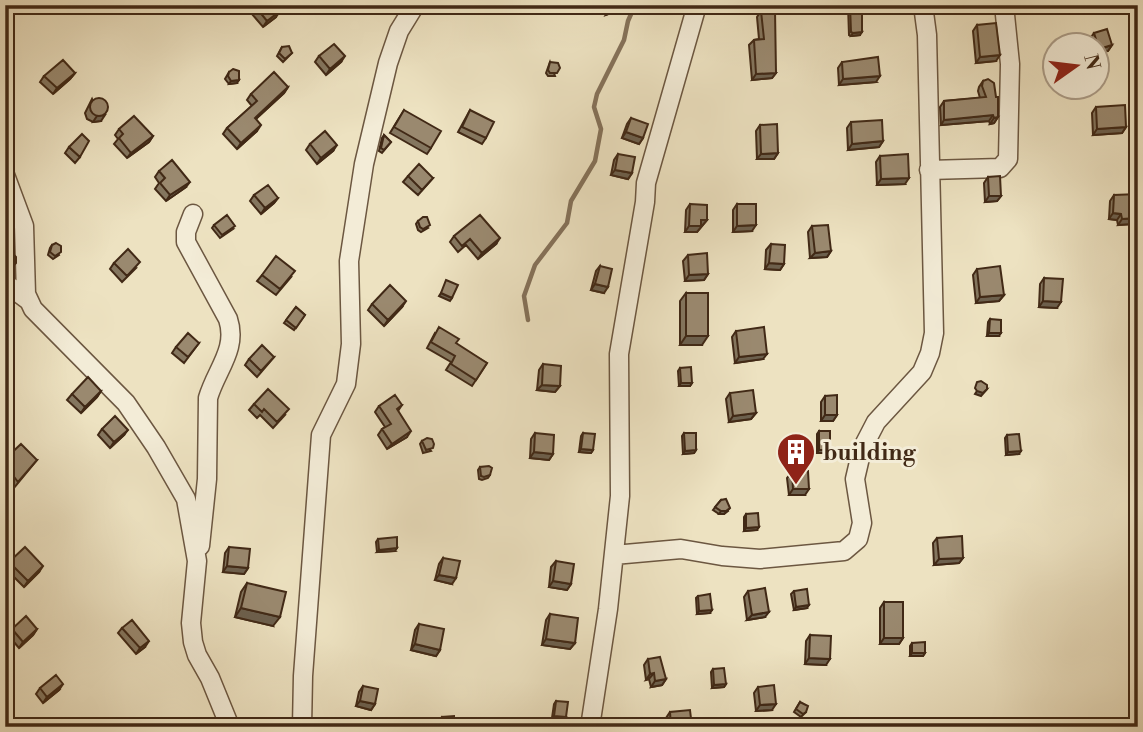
<svg xmlns="http://www.w3.org/2000/svg" width="1143" height="732" viewBox="0 0 1143 732" font-family="'Libre Bodoni',serif">
<rect width="100%" height="100%" fill="#ede2c1"/>
<filter id="stains"><feTurbulence type="fractalNoise" baseFrequency=".00286" numOctaves="4"/><feColorMatrix values="0 0 0 0 .2 0 0 0 0 .09 0 0 0 0 .02 0 0 0 .5 -.17"/></filter>
<radialGradient id="worn" r=".72"><stop offset=".6" stop-color="#630" stop-opacity="0"/><stop offset="1" stop-color="#630" stop-opacity=".3"/></radialGradient>
<g fill="none" stroke-linecap="round" stroke-linejoin="round">
<path stroke="#85725a" stroke-width="4.5" d="M528,320L524,296L535,265L567,223L571,201L595,161L601,129L594,107L597,94L624,40L628,21L635,5"/>
<defs>
<path id="street" d="M929,170L1000,168L1008,159L1010,64L1004,5
M5,175L24,226L26,294L33,309L126,403L156,447L186,499L197,561L191,623L193,642L197,655L210,678L230,727
M193,214L186,232V242L228,319C238,349 216,370 208,398L207,479L200,546
M5,283L28,300
M614,555L681,549L722,556L760,559L844,551L858,539L862,523L855,479L862,449L876,422L922,372L930,353L934,333L927,35L923,5
M302,727L303,676L321,435L346,384L351,344L349,261L364,164L388,63L399,31L415,5
M590,727L608,609L620,496L619,354L645,202L646,183L697,5"/>
</defs>
<use href="#street" stroke="#6c5741" stroke-width="21"/>
<use href="#street" stroke="#f3ecd7" stroke-width="18"/>
</g>
<path fill="#84765f" stroke="#412916" stroke-width="2" d="M247,5H276V17L263,27L246,7Z
M599,5H616L611,13L606,15L599,11L598,6Z
M848,5H862L860,35L851,36L849,35Z
M761,11L776,73L772,78L752,80L749,45L754,40L759,39L757,17Z
M977,25L996,61L976,63L973,31Z
M1094,33L1112,45L1108,51L1097,54V46H1092L1090,39Z
M282,47L292,53L283,62L277,56Z
M319,56L341,62L326,75L315,62Z
M550,62L555,76H548L546,73Z
M842,62L876,82L839,85L838,68Z
M229,72L237,83L229,84L225,79Z
M75,73L70,79L53,94L40,82L44,76Z
M983,81L998,117L994,123L990,124L989,121L941,125L940,107L944,101L980,98L978,91L979,87Z
M288,87L284,93L256,119L257,131L237,149L223,134L227,128L252,106L247,100L251,94Z
M92,99L101,121L93,122L87,119L85,113Z
M1096,107L1126,127L1122,133L1093,135L1092,113Z
M404,110L431,148L427,154L390,133Z
M470,110L486,138L482,144L458,132Z
M631,118L643,138L639,144L622,138L627,124Z
M851,122L883,141L879,147L848,150L847,128Z
M760,125L778,153L774,159H757L756,131Z
M119,129L153,136L149,142L127,158L114,144L118,139L115,135Z
M384,135L391,142L382,153L379,151L382,138Z
M310,144L333,151L317,164L306,150Z
M69,147L80,157L75,163L65,153Z
M618,154L632,173L628,179L611,175L614,160Z
M880,156L905,184L877,185L876,162Z
M159,171L186,187L166,201L155,189L159,183L155,177Z
M408,176L433,178L418,195L403,182Z
M988,177L1001,196L997,201L985,202L984,183Z
M254,195L278,198L274,203L261,214L250,201Z
M1114,195L1132,224L1118,225L1117,220L1109,219L1110,201Z
M690,204L707,220L697,232H685L686,210Z
M737,204L752,231L733,232V210Z
M418,221L428,228L421,232L418,230L416,224Z
M214,225L233,229L220,238L212,228Z
M812,226L831,251L827,257L810,258L808,232Z
M454,236L496,244L478,259L466,245L458,252L450,242Z
M771,244L784,264L780,270L765,269L766,250Z
M52,245L59,255L53,259L48,255L50,248Z
M688,255L708,274L704,280L685,281L683,261Z
M114,263L136,268L122,282L110,269Z
M600,266L604,293L591,290L596,271Z
M977,269L1004,295L999,301L976,303L973,275Z
M262,275L291,277L276,295L257,281Z
M1044,278L1057,308L1039,307L1040,284Z
M686,293L702,345H680V301Z
M372,304L402,307L384,326L368,310Z
M296,307L305,315L294,330L284,323Z
M990,319L999,336H987L988,322Z
M736,331L763,359L735,363L732,337Z
M435,333L487,363L472,386L446,370L451,362L427,348Z
M199,343L184,363L172,353L176,347Z
M274,357L257,377L245,365L249,359Z
M543,364L560,386L555,392L537,390L539,370Z
M680,368L692,383L690,386H679L678,371Z
M101,391L97,397L81,413L67,400L72,394Z
M730,393L756,413L751,419L729,422L726,399Z
M825,396L837,415L833,421H821V402Z
M254,404L285,415L273,428L260,415L257,418L249,410Z
M402,405L398,411L407,437L387,449L378,435L382,429L385,427L375,412L379,406Z
M102,429L124,435L110,448L98,435Z
M819,431L828,453H817V434Z
M535,433L553,454L549,460L530,458L531,439Z
M583,433L593,450L591,453L579,452L581,436Z
M684,433L696,450L694,453L683,454L682,436Z
M1007,435L1019,454L1006,455L1005,438Z
M422,441L431,451L423,453L420,444Z
M5,459L37,460L14,488L5,476Z
M480,467L490,475L488,478L482,480L479,479L478,470Z
M792,472L805,495H789L787,478Z
M721,500L728,511L724,514H719L713,510Z
M746,514L757,530L744,531V517Z
M937,538L963,558L959,563L934,565L933,543Z
M378,539L395,551L377,552L376,542Z
M229,547L248,568L244,574L223,572L225,553Z
M443,558L452,584L435,580L439,564Z
M556,561L571,584L567,590L549,587L551,567Z
M9,562L39,572L24,587L5,568Z
M247,583L273,626L235,617L241,592Z
M748,591L765,617L747,620L744,597Z
M794,591L807,608L794,610L791,594Z
M698,596L710,613L697,614L696,598Z
M884,602L903,638L899,644H880V608Z
M550,614L575,643L570,649L542,645L546,620Z
M419,624L440,650L436,656L411,650L415,630Z
M122,628L145,647L136,654L118,633Z
M12,629H37L33,635L19,648L7,634Z
M810,635L826,665L805,664L806,641Z
M912,643L925,653L923,656H910V646Z
M648,659L666,679L662,685L651,687L649,679L646,680L644,665Z
M713,669L726,684L724,687L712,688L711,672Z
M363,686L375,704L371,710L356,706L359,692Z
M758,687L772,710L756,711L754,693Z
M40,688L59,690L43,703L36,694Z
M556,701L566,717L564,720L552,718L554,704Z
M800,702L806,712L801,717L794,712Z
M670,712L692,727H667L666,718Z
M442,717L454,727H439L438,722Z"/>
<path fill="#6c604e" stroke="#412916" stroke-width="2" d="M615,7L611,13L606,15L610,9Z
M280,11L276,17L263,27L267,21Z
M862,32L860,35L851,36L853,33Z
M1112,45L1108,51L1097,54L1099,49Z
M1000,55L996,61L976,63L980,57Z
M345,56L341,62L326,75L330,69Z
M75,73L70,79L53,94L57,88Z
M776,73L772,78L752,80L756,74Z
M880,76L876,82L839,85L843,79Z
M239,80L237,83L229,84L231,81Z
M288,87L284,93L250,124L255,118Z
M105,115L101,121L93,122L97,116Z
M993,115L989,121L941,125L944,120Z
M998,117L994,123L990,124L994,118Z
M261,125L257,131L237,149L241,143Z
M1126,127L1122,133L1093,135L1097,129Z
M626,132L643,138L639,144L622,138Z
M153,136L149,142L127,158L131,153Z
M883,141L879,147L848,150L852,144Z
M337,145L333,151L317,164L321,158Z
M778,153L774,159H757L761,154Z
M615,170L632,173L628,179L611,175Z
M909,178L905,184L877,185L881,179Z
M190,182L186,187L166,201L170,195Z
M989,196H1001L997,201L985,202Z
M278,198L274,203L261,214L265,208Z
M1113,213L1121,214L1117,220L1109,219Z
M1137,218L1132,224L1118,225L1122,219Z
M701,220H707L697,232H685L689,226Z
M756,225L752,231L733,232L737,226Z
M500,238L496,244L478,259L482,253Z
M831,251L827,257L810,258L815,253Z
M769,263L784,264L780,270L765,269Z
M708,274L704,280L685,281L689,275Z
M595,284L608,287L604,293L591,290Z
M441,293L452,298L450,301L439,296Z
M1004,295L999,301L976,303L980,297Z
M406,301L402,307L384,326L388,320Z
M1043,301L1061,302L1057,308L1039,307Z
M989,333H1001L999,336H987Z
M686,336H708L702,345H680Z
M767,354L763,359L735,363L739,357Z
M681,383H692L690,386H679Z
M542,385L560,386L555,392L537,390Z
M987,389L981,396L975,394L977,391Z
M101,391L97,397L81,413L85,407Z
M756,413L751,419L729,422L733,416Z
M825,415H837L833,421H821Z
M128,430L124,435L110,448L114,442Z
M411,431L407,437L387,449L392,444Z
M581,449L593,450L591,453L579,452Z
M696,450L694,453L683,454L685,451Z
M819,450H830L828,453H817Z
M1021,451L1019,454L1006,455L1008,452Z
M534,452L553,454L549,460L530,458Z
M793,489H809L805,495H789Z
M730,508L724,514H719L721,511Z
M759,527L757,530L744,531L746,528Z
M397,548L395,551L377,552L379,550Z
M963,558L959,563L934,565L939,559Z
M43,566L39,572L24,587L28,581Z
M227,566L248,568L244,574L223,572Z
M439,575L456,578L452,584L435,580Z
M553,581L571,584L567,590L549,587Z
M809,605L807,608L794,610L796,607Z
M241,608L280,617L273,626L235,617Z
M712,610L710,613L697,614L699,611Z
M769,612L765,617L747,620L752,615Z
M37,629L33,635L19,648L23,642Z
M884,638H903L899,644H880Z
M546,639L575,643L570,649L542,645Z
M149,641L145,647L136,654L140,648Z
M415,644L440,650L436,656L411,650Z
M912,653H925L923,656H910Z
M809,658L830,659L826,665L805,664Z
M654,673L649,679L646,680L650,674Z
M666,679L662,685L651,687L655,681Z
M63,684L59,690L43,703L47,697Z
M726,684L724,687L712,688L714,685Z
M360,701L375,704L371,710L356,706Z
M776,704L772,710L756,711L760,705Z
M554,716L566,717L564,720L552,718Z"/>
<path fill="#9a896f" stroke="#412916" stroke-width="2" d="M254,5H276L280,11L267,21Z
M604,5H616L615,7L610,9Z
M850,5H862V32L853,33L851,32Z
M775,10L776,73L756,74L754,40L764,39L761,11Z
M996,23L1000,55L980,57L977,25Z
M1107,29L1112,45L1099,49L1094,33Z
M334,44L345,56L330,69L319,56Z
M289,46L292,53L285,59L279,53L282,47Z
M878,57L880,76L843,79L842,62Z
M63,60L75,73L57,88L44,76Z
M550,62L558,63L560,68L557,73H550L548,70Z
M233,69L239,71V80L231,81L228,76L229,72Z
M274,72L288,87L255,118L261,125L241,143L227,128L257,101L251,94Z
M988,79L994,83L996,97H998V117L994,118L993,115L944,120V101L986,97L982,86L983,81Z
M90 107a9 9 0 1 1 18 0a9 9 0 1 1-18 0Z
M1125,105L1126,127L1097,129L1096,107Z
M404,110L441,131L431,148L394,127Z
M470,110L494,122L486,138L462,127Z
M134,116L153,136L131,153L119,138L123,134L119,129Z
M631,118L648,124L643,138L626,132Z
M882,120L883,141L852,144L851,122Z
M777,124L778,153L761,154L760,125Z
M325,131L337,145L321,158L310,144Z
M82,134L89,141L80,157L69,147Z
M384,135L391,142L384,150L381,148Z
M618,154L635,157L632,173L615,170Z
M908,154L909,178L881,179L880,156Z
M172,160L190,182L170,195L160,183L165,178L159,171Z
M419,164L433,178L422,190L408,176Z
M1000,176L1001,196H989L988,177Z
M268,185L278,198L265,208L254,195Z
M1138,194L1137,218L1122,219L1121,214L1113,213L1114,195Z
M690,204L707,205V220H701V226H689Z
M737,204H756V225L737,226Z
M227,215L235,226L222,235L214,225Z
M480,215L500,238L482,253L470,239L462,246L454,236Z
M423,217H427L430,225L423,229L420,227L418,221Z
M828,225L831,251L815,253L812,226Z
M56,243L61,246V252L55,256L50,252L52,245Z
M771,244L785,245L784,264L769,263Z
M128,249L140,262L127,276L114,263Z
M10,251L16,257V263L10,269H5V256Z
M707,253L708,274L689,275L688,255Z
M276,256L295,271L280,289L262,275Z
M600,266L612,269L608,287L595,284Z
M1000,266L1004,295L980,297L977,269Z
M1044,278L1063,279L1061,302L1043,301Z
M446,280L458,285L452,298L441,293Z
M390,285L406,301L388,320L372,304Z
M686,293H708V336H686Z
M296,307L305,315L296,328L286,320Z
M990,319L1001,320V333H989Z
M439,327L459,339L456,343L487,363L476,380L451,364L455,356L431,342Z
M764,327L767,354L739,357L736,331Z
M188,333L199,343L188,357L176,347Z
M262,345L274,357L261,371L249,359Z
M543,364L561,366L560,386L542,385Z
M691,367L692,383H681L680,368Z
M88,377L101,391L85,407L72,394Z
M981,381L987,385V389L983,393L977,391L975,388L977,382Z
M268,389L289,409L277,422L264,409L262,412L254,404Z
M753,390L756,413L733,416L730,393Z
M395,395L402,405L397,409L411,431L392,444L382,429L391,424L379,406Z
M837,395V415H825V396Z
M115,416L128,430L114,442L102,429Z
M819,431H830V450H819Z
M535,433L554,435L553,454L534,452Z
M583,433L595,434L593,450L581,449Z
M684,433H696V450L685,451Z
M1019,434L1021,451L1008,452L1007,435Z
M427,438L432,439L434,444L433,448L426,450L422,441Z
M21,444L37,460L18,482L5,465V459Z
M489,466L492,468L490,475L484,477L481,476L480,467Z
M808,471L809,489H793L792,472Z
M726,499L730,508L726,511H721L715,507L721,500Z
M758,513L759,527L746,528V514Z
M962,536L963,558L939,559L937,538Z
M397,537V548L379,550L378,539Z
M25,547L43,566L28,581L9,562Z
M229,547L250,549L248,568L227,566Z
M443,558L460,561L456,578L439,575Z
M556,561L574,564L571,584L553,581Z
M247,583L286,592L280,617L241,608Z
M765,588L769,612L752,615L748,591Z
M807,589L809,605L796,607L794,591Z
M710,594L712,610L699,611L698,596Z
M884,602H903V638H884Z
M550,614L578,618L575,643L546,639Z
M26,616L37,629L23,642L12,629Z
M132,620L149,641L140,648L122,628Z
M419,624L444,629L440,650L415,644Z
M810,635L831,636L830,659L809,658Z
M925,642V653H912V643Z
M660,657L666,679L655,681L654,673L650,674L648,659Z
M724,668L726,684L714,685L713,669Z
M56,675L63,684L47,697L40,688Z
M774,685L776,704L760,705L758,687Z
M363,686L378,689L375,704L360,701Z
M556,701L568,702L566,717L554,716Z
M800,702L808,706L806,712L803,714L796,709Z
M690,710L692,727H671L670,712Z
M454,716V727H443L442,717Z"/>
<defs>
<symbol id="building-pin" viewBox="-11 -11 22 30"><path d="M0 17L-7.5 6A9.5 9.5 0 1 1 7.5 6Z" fill="#8f2418" stroke="#f3ecd7"/><path d="M-4-6H4V6H1V3H-1V6H-4ZM-2.5-4.3h1.7v1.8h-1.7ZM.8-4.3h1.7v1.8H.8ZM-2.5-1h1.7V.8h-1.7ZM.8-1h1.7V.8H.8Z" fill="#fff"/></symbol>
</defs>
<g fill-rule="evenodd">
<use href="#building-pin" x="774" y="430" width="44" height="60"/>
</g>
<g text-anchor="middle" stroke-width="6" stroke-linejoin="round" paint-order="stroke">
<g font-size="23" font-weight="bold" fill="#412916" stroke="#f3ecd7" text-anchor="start">
<text x="823" y="460">building</text>
</g>
</g>
<rect width="1143" height="732" fill="none" stroke="#ede2c1" stroke-width="28"/>
<rect x="7" y="7" width="1129" height="718" fill="none" stroke="#412916" stroke-width="3.5"/>
<rect x="14" y="14" width="1115" height="704" fill="none" stroke="#412916" stroke-width="2"/>
<g transform="translate(1076 66) rotate(76)"><circle r="33" fill="#f3ecd7" stroke="#ac9e8a" stroke-width="2"/>
<path d="M0-5L12 26L0 18L-12 26Z" fill="#8f2418"/>
<text y="-10" font-size="19" font-weight="bold" text-anchor="middle" fill="#412916">N</text>
</g>
<rect width="100%" height="100%" filter="url(#stains)"/>
<rect width="100%" height="100%" fill="url(#worn)"/>
</svg>
